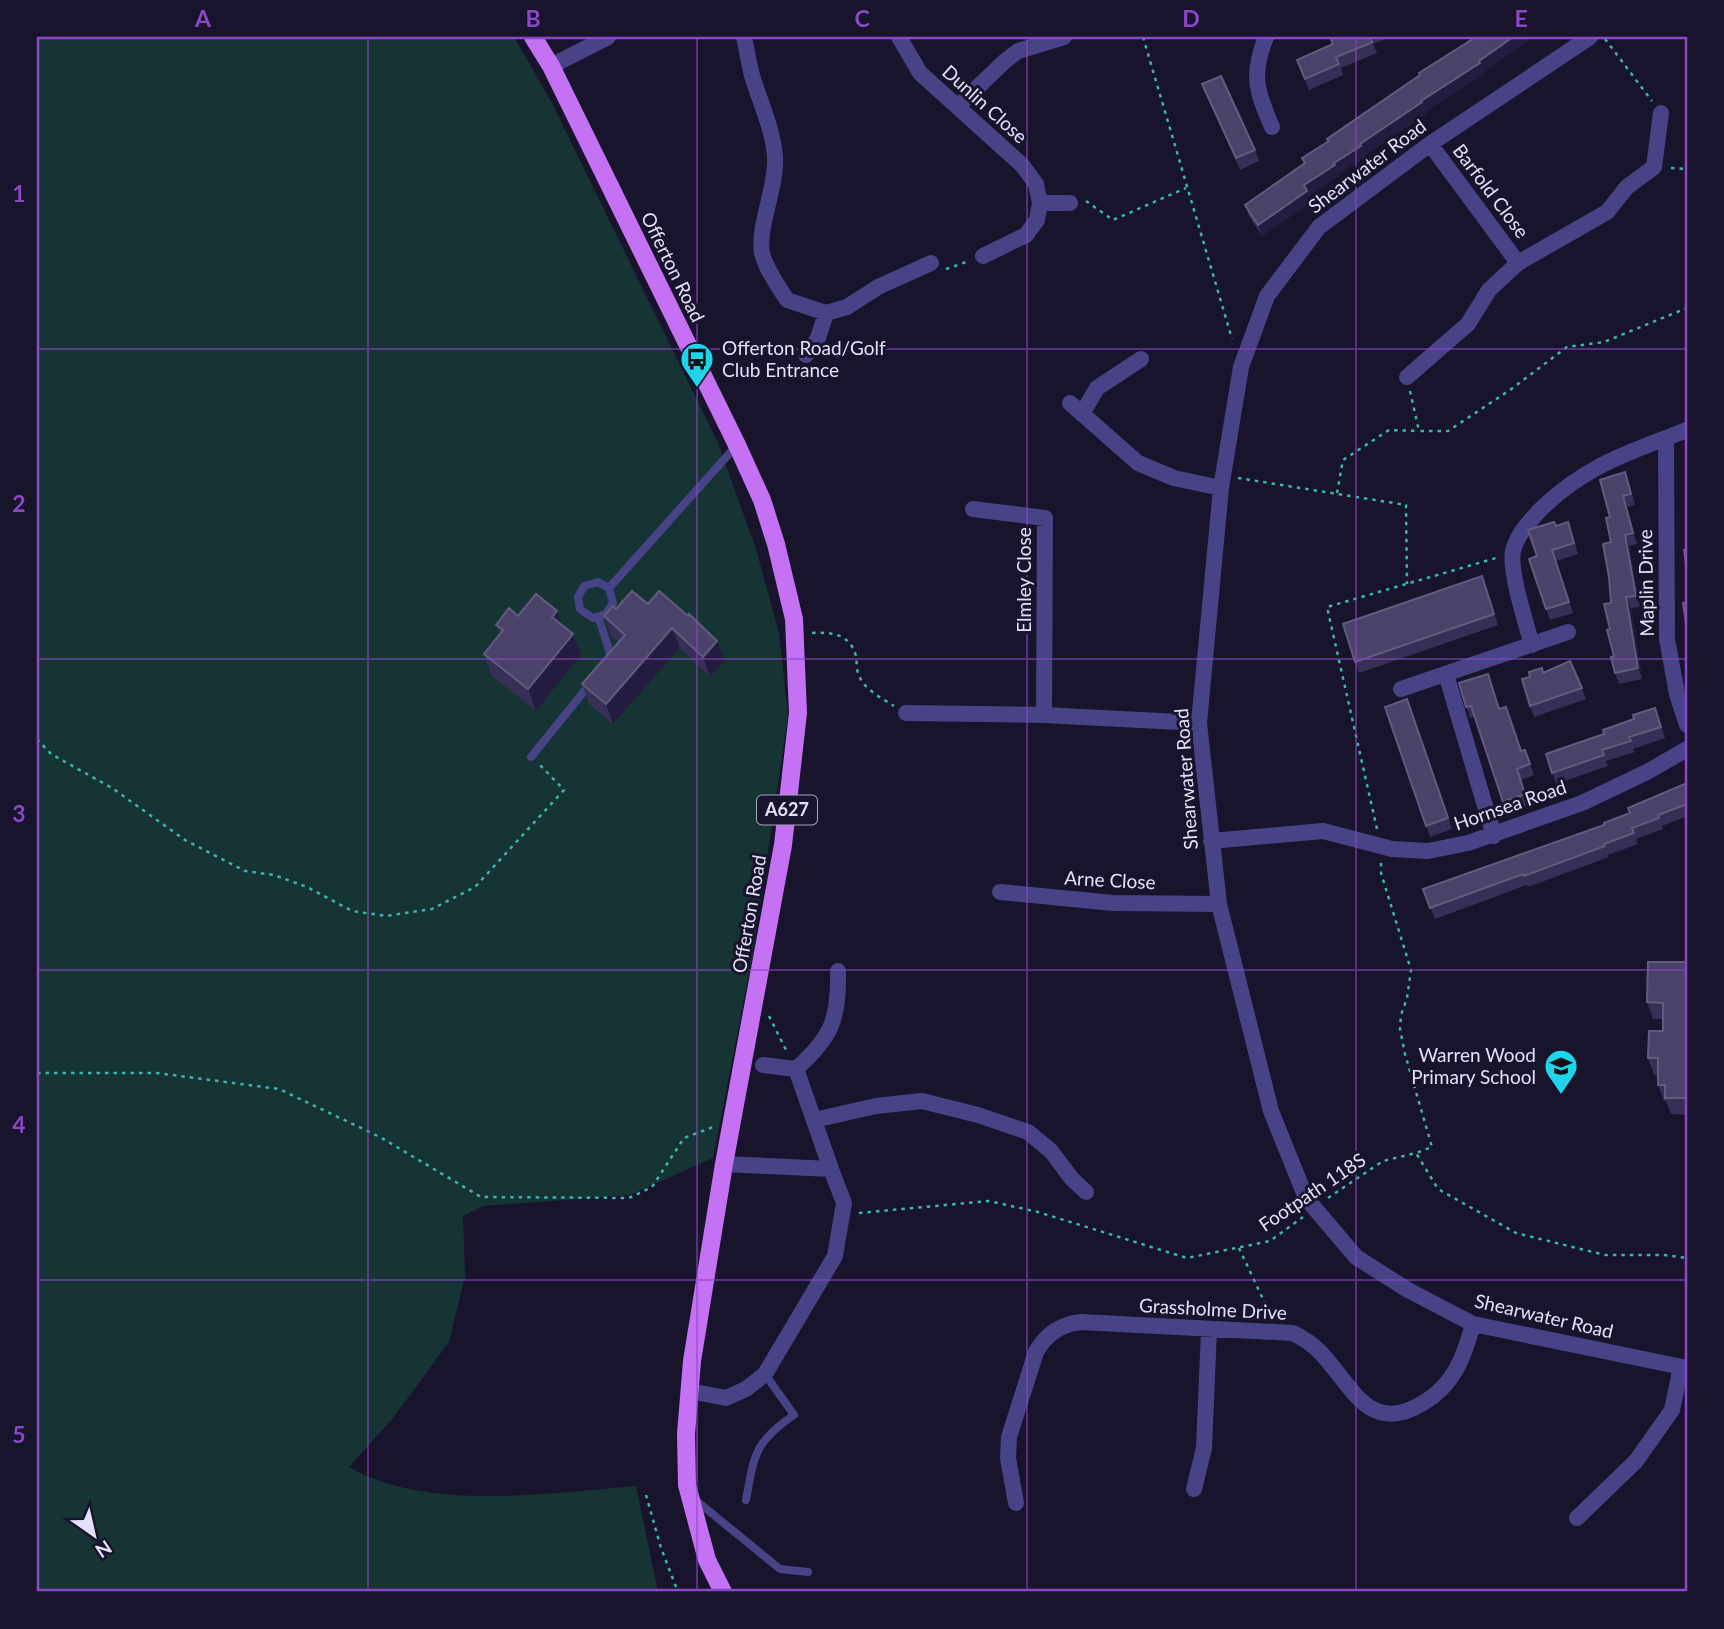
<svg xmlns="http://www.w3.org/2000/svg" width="1724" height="1629" viewBox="0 0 1724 1629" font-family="Lato,sans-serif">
<rect width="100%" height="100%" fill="#18142b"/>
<path fill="#173434" d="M37,37H514L552,103L718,443L756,549L779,633L788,716L753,953L713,1158L630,1195L484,1206L463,1216L465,1276L449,1342L393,1418L349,1467C427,1512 549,1493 636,1486L658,1592H37Z"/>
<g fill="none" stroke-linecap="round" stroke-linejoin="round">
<path stroke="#3cb4af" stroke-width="2.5" stroke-dasharray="3.5 5" stroke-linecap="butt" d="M1143,37L1232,339
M1605,39L1652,101
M1671,168L1687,169
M1086,201L1113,220L1186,188
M946,269L969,261
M1410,391L1419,431H1448L1510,390L1567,347L1604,342L1687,308
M1238,478L1406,505L1407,584
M1337,493L1343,460L1389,430L1419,431
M812,633C832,632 850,634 856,656C857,661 856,667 858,673C863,689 880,697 894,706
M37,739L51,754L112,788L185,840L245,871L274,875L307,887L352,911L386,916L432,909L475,887L564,790L539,764
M1377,829L1327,607L1496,558
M1381,863V873L1411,970L1407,998L1401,1015L1400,1029L1405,1054L1432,1147L1416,1153
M769,1016L786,1050
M37,1073H157L279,1089L380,1137L481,1197L629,1198L652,1187L684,1138L713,1127
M1328,1198L1383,1161L1416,1153L1438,1189L1516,1233L1605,1255H1664L1687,1258
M859,1213L989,1201L1038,1212L1187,1258L1270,1241L1303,1217
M1239,1248L1270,1314
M646,1495L661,1548L678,1592"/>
<path stroke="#474386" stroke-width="8" d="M609,588L598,582L584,586L578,597L580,609L593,618L606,614L613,603L609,588L737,445
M598,616L611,656L608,660
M531,757L590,684
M693,1498L780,1569L808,1572
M746,1500C754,1456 754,1442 794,1415L765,1374"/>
<path stroke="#474386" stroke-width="16" d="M744,37C747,51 749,65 753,79C761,104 773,130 775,157C777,186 757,229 762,253C766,269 778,286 787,300L826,313L847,307L878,287L931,263
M899,37L920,73L1022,165L1036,184L1040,203L1037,220L1026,235L983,256
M1266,37C1251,75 1256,90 1272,127
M1590,37L1430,144L1319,227L1267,296L1241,367L1221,488L1199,723L1219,904L1271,1111L1306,1198L1356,1257L1408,1290L1473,1324L1687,1368
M551,66L608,37
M958,106L1005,61L1018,51L1064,37
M1040,203H1070
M1518,263L1607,212L1627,187L1654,167L1661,113
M806,355L818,338L826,313
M1407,377L1468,324L1489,290L1518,263L1430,144
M1070,403L1138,463L1174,478L1221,488
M1082,414L1097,388L1141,359
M1666,438L1667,639L1677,694L1687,725
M973,509L1045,518L1044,715
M1532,645C1526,623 1509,571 1513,551C1517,535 1528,523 1539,511C1584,466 1629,452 1687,430
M1446,674L1494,836
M1401,689L1568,632
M906,713L1044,715L1199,723
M1211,841L1323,831L1392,849L1428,851L1468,843L1582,803L1647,772L1687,749
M1000,892L1113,903L1219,904
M763,1065L796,1069L831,1169
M796,1069C832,1037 839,1019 838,971
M814,1120L876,1106L922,1101L978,1115L1028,1132L1051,1151L1072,1179L1086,1192
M690,1391L726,1398L746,1389L765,1374L835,1256L844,1203L831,1169L724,1164
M1194,1489L1204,1448L1209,1330
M1016,1503L1008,1458L1009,1437L1036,1352C1046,1334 1061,1324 1081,1322L1293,1333C1303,1338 1311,1343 1319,1351C1351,1383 1368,1437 1423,1403C1454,1385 1464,1357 1473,1324
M1577,1518L1636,1461L1672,1410L1681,1367"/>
<path stroke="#c471f3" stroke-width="18" d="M533,37L551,66L737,445L762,500L776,544L794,619L798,713L783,845L724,1164L692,1361L686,1434L687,1485L707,1560L723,1592"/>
</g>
<path fill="#372f56" d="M1370,37L1377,53L1341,68L1343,75L1309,90L1297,60Z
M1373,37H1391L1375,43Z
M1476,37H1533L1484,72V74L1425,112L1426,114L1364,155L1365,157L1338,174L1339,176L1309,196L1311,202L1262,236L1249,216L1245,205L1304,164L1302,158L1328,141Z
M1202,84L1255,150L1259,161L1240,170Z
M1629,483L1635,505L1627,507L1637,544L1629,546L1640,607L1631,608L1642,679L1619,684L1615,673L1614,656L1610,629L1611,603V542L1610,517Z
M1556,526L1572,533L1578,554L1556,561L1573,613L1550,620L1529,559L1537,556Z
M1482,576L1498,625L1359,673L1355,662Z
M648,604L725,661L710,677L680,648L613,724L589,704L582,684L618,642L611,636L604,616L616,609Z
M518,616L562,625L573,634L581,655L536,711L492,676L484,654L500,635L496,625Z
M1543,673L1582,688L1586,699L1534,717L1530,706V677Z
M1459,683L1500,709L1522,751L1525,750L1534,775L1521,780L1529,805L1507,813L1475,717L1470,718Z
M1407,699L1452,829L1430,837L1385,707Z
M1655,708L1665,738L1633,749L1635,752L1606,761L1608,766L1556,784L1546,754L1604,734Z
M1687,783V816L1662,826L1663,829L1636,839L1638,844L1608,855L1609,857L1528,887L1527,885L1435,919L1423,889L1604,825L1630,813Z
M1687,962V1115L1671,1114L1666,1101H1664L1658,1085V1075H1654L1648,1058L1663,1031V1019H1653L1647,1002Z"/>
<path fill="#231c3e" d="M1513,37H1533L1484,72V74L1425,112L1426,114L1364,155L1365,157L1338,174L1339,176L1309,196L1311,202L1262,236L1258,225L1304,185L1421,101Z
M1623,496L1627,507L1637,544L1633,533Z
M1625,535L1629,546L1640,607L1636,596Z
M1626,597L1631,608L1642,679L1638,668Z
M557,611L565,633L552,617Z
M672,628L680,648L613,724L606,704Z
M573,634L581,655L536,711L528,689Z
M717,641L725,661L710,677L703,657Z"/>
<path fill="#4a4268" stroke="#625b7f" stroke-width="2" d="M1330,37H1370L1373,42L1336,57L1339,64L1305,79L1297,60L1333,44Z
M1476,37H1513L1479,61L1480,63L1421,101L1422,102L1360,144L1361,146L1334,163L1335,165L1304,185L1307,191L1258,225L1245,205L1305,163L1302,158L1329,141L1327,139L1420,75L1419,73Z
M1221,76L1255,150L1236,158L1202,84Z
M1625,472L1631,494L1623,496L1633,533L1625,535L1636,596L1626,597L1638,668L1615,673L1611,657L1614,656L1607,630L1610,629L1604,604L1611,603L1609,577L1603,544L1611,542L1606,518L1610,517L1600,480Z
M1554,522L1556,526L1568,522L1574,543L1552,550L1569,602L1546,609L1529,559L1537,556L1528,530Z
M1684,550H1687V573Z
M1482,576L1494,614L1355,662L1343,624Z
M632,591L648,604L659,591L688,616L689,614L717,641L703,657L672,628L606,704L582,684L625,635L604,616L613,606L616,609Z
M536,594L557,611L552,617L573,634L528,689L484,654L503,630L496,625L509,608L518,616Z
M1687,602V630L1683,603Z
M1570,661L1582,688L1530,706L1522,679L1530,677L1529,672L1542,668L1543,673Z
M1488,674L1499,709L1506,707L1521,751L1525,750L1530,764L1517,769L1525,794L1503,802L1471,706L1466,707L1459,683Z
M1407,699L1448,818L1426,826L1385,707Z
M1655,708L1661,727L1629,737L1631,741L1602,750L1604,755L1552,773L1546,754L1604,734L1603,730L1634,719L1633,715Z
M1687,783V804L1658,815L1659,818L1632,828L1634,833L1604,844L1605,846L1524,876L1523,874L1430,908L1423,889L1604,825V823L1630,813L1628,808Z
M1648,962H1687V1098H1665V1085H1658V1058H1648L1649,1031H1663V1003L1647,1002Z"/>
<path fill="none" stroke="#8b47c8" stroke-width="2" stroke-opacity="0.55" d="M368,37V1592M697,37V1592M1027,37V1592M1356,37V1592M37,349H1687M37,659H1687M37,970H1687M37,1280H1687"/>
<defs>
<symbol id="bus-pin" viewBox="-11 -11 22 30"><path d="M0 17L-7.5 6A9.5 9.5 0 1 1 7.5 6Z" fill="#1dd4eb" stroke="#18142b"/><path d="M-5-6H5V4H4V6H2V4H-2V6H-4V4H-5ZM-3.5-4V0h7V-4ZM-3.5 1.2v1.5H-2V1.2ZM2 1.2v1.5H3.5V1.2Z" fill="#111"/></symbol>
<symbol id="school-pin" viewBox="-11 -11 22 30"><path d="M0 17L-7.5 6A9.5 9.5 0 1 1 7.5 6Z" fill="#1dd4eb" stroke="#18142b"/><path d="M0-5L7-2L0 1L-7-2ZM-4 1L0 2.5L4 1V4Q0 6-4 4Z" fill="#111"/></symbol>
</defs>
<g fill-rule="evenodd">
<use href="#bus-pin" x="678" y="340" width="38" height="52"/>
<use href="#school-pin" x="1542" y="1047" width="38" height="52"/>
</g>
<g text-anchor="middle" stroke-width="6" stroke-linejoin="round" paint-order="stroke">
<rect fill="#18142b" stroke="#a7a3bd" stroke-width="2" x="757" y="795.5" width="60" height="29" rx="5"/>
<g font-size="18" font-weight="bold" fill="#e4e0fc">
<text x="787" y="816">A627</text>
</g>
<g font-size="19" fill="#e4e0fc" stroke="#18142b">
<text transform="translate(985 104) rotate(42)" y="7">Dunlin Close</text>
<text transform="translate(1367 166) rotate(-37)" y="7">Shearwater Road</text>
<text transform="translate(1491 191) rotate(53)" y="7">Barfold Close</text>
<text transform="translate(673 267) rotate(64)" y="7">Offerton Road</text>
<text transform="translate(1024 580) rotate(-90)" y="7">Elmley Close</text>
<text transform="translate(1646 583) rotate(-91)" y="7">Maplin Drive</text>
<text transform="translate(1186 779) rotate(-94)" y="7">Shearwater Road</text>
<text transform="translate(1510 805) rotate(-19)" y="7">Hornsea Road</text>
<text transform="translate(1110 880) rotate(3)" y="7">Arne Close</text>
<text transform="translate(749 914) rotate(-80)" y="7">Offerton Road</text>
<text transform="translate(1312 1192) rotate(-34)" y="7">Footpath 118S</text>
<text transform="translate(1213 1309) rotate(3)" y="7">Grassholme Drive</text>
<text transform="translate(1544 1316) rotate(13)" y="7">Shearwater Road</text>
</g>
<g font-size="19" fill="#e4e0fc" stroke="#18142b" text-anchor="start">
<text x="722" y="355">Offerton Road/Golf<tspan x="722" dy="22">Club Entrance</tspan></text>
<text x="1536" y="1062" text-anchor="end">Warren Wood<tspan x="1536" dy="22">Primary School</tspan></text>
</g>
</g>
<rect width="1724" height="1629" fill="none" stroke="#18142b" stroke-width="77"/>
<g transform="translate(94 1535) rotate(146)" stroke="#18142b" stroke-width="5" paint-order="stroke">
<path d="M0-5L12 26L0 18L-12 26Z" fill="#e4e0fc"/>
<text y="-10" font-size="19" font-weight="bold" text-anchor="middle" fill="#e4e0fc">N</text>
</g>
<rect x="38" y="38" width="1648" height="1552" fill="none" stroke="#8b47c8" stroke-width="2.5"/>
<g font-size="23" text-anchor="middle" font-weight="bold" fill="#8b47c8">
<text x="203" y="27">A</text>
<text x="533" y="27">B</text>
<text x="862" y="27">C</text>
<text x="1191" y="27">D</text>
<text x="1521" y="27">E</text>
<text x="19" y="202">1</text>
<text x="19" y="512">2</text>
<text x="19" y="822">3</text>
<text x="19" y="1133">4</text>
<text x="19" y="1443">5</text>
</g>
</svg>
